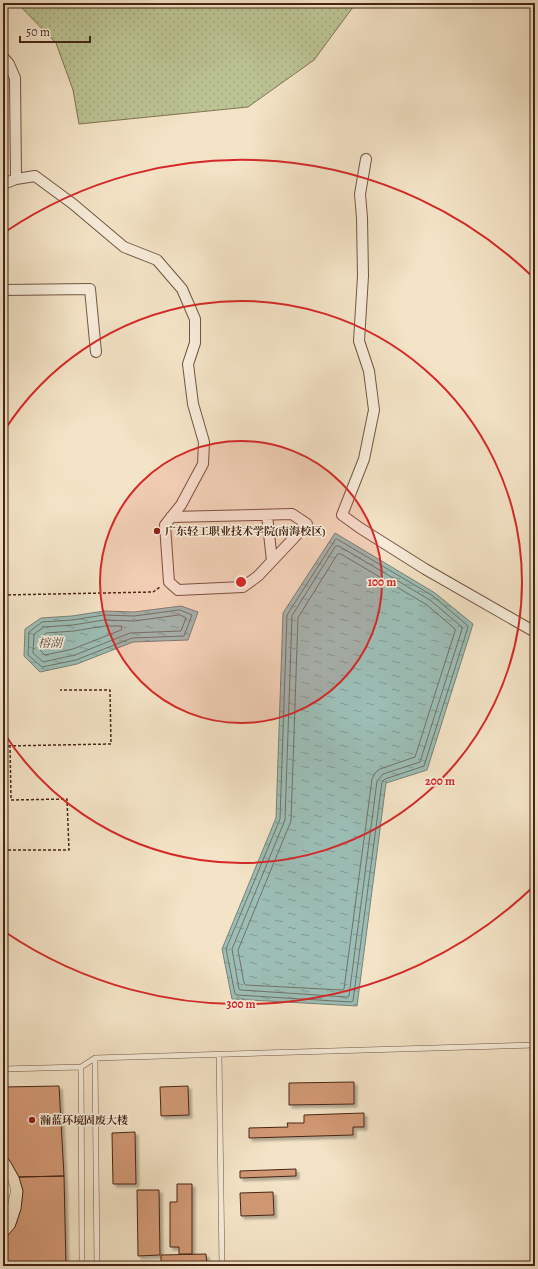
<svg xmlns="http://www.w3.org/2000/svg" width="538" height="1269" viewBox="0 0 538 1269" font-family="Alegreya,'Noto Serif SC',serif">
<defs>
<pattern id="grass-dots" width="8" height="8" patternUnits="userSpaceOnUse"><rect width="8" height="8" fill="#bcc494"/><path d="M2 2h.1M6 6h.1" fill="none" stroke="#a3a87f" stroke-width="1.8" stroke-linecap="round"/></pattern>
<pattern id="water-ripples" width="26" height="14" patternUnits="userSpaceOnUse"><rect width="26" height="14" fill="#9cbeb6"/><path d="M2 4q2-2 4 0t4 0M15 11q2-2 4 0t4 0" fill="none" stroke="#819a93"/></pattern>
<filter id="shadow"><feDropShadow dx="3" dy="3" stdDeviation="1" flood-color="#0004"/></filter>
</defs>
<rect width="100%" height="100%" fill="#f4e4c7"/>
<filter id="stains"><feTurbulence type="fractalNoise" baseFrequency=".005" numOctaves="4"/><feColorMatrix values="0 0 0 0 .2 0 0 0 0 .09 0 0 0 0 .02 0 0 0 .5 -.17"/></filter>
<radialGradient id="worn" r=".72"><stop offset=".6" stop-color="#630" stop-opacity="0"/><stop offset="1" stop-color="#630" stop-opacity=".3"/></radialGradient>
<path fill="url(#grass-dots)" stroke="#817454" d="M17,3H356L314,60L248,107L79,124L73,90L56,43Z"/>
<path fill="url(#water-ripples)" stroke="#7a8176" d="M335,533L435,593L473,624L427,770L386,783L357,1006L232,999L222,949L276,818L283,613Z
M181,606L198,612L188,640L133,642L77,664L40,672L24,656L25,629L41,618L72,616L104,611L134,612Z"/>
<g fill="none" stroke-linecap="round" stroke-linejoin="round">
<path stroke="#717266" stroke-width="1" d="M337,539L433,596L467,625L468,627L424,766L385,779L382,782L353,1001L351,1002L237,995L235,994L226,949L280,819L287,615L335,540Z
M336,546H339L430,600L462,627V629L420,762L383,774L377,781L349,996L347,997L241,990L239,989L232,949L285,820L292,616Z
M338,554H341L427,605L455,629V631L415,757L380,769L375,773L372,779L344,989L342,990L246,985L244,983L238,950L291,821L298,618Z
M180,610L192,615L184,636L132,638L76,660L42,667L28,655L29,632L42,622L72,620L104,615L134,616Z
M180,615L186,618L181,631L130,633L75,655L43,662L33,653L34,634L44,627L73,625L104,620L134,621Z
M105,626H121L122,629L121,630L73,649L45,655L40,650V638L46,633L74,631Z"/>
</g>
<path fill="#d29975" stroke="#462515" filter="url(#shadow)" d="M354,1082V1104L289,1105V1083Z
M59,1086L64,1176L19,1177L10,1161L3,1153V1087Z
M188,1086L189,1115L161,1116L160,1087Z
M364,1113V1127H353V1135L249,1138V1128L288,1127L287,1123H304V1115Z
M135,1132L136,1184H113L112,1133Z
M296,1169V1176L240,1178V1171Z
M64,1176L66,1266H3V1241L15,1227L21,1209L23,1191L19,1177Z
M177,1184H192V1254H179V1247H170V1202H177Z
M137,1190H159L160,1255L138,1256Z
M273,1192L274,1215L241,1216L240,1193Z
M206,1254L207,1266H161V1255Z"/>
<g fill="none" stroke-linecap="round" stroke-linejoin="round">
<defs>
<path id="service" d="M219,1054L222,1266
M95,1058L97,1266
M81,1067L82,1266
M3,1069L81,1067L95,1058L535,1045
M3,1173L8,1190L3,1214"/>
<path id="minor" d="M3,57L9,64L15,78L16,179L3,184
M366,159L360,194L362,218L363,276L359,341L369,371L374,410L364,459L342,515L360,528L425,569L535,632
M16,179L35,176L73,204L124,247L157,260L182,289L195,319V343L188,364L193,404L204,442L203,464L181,505L165,525L169,582L178,590L243,587L258,576L307,524L292,514L171,517
M3,290L90,289L96,352
M267,515L272,561"/>
</defs>
<use href="#service" stroke="#725542" stroke-width="6"/>
<use href="#minor" stroke="#725542" stroke-width="12"/>
<path stroke="#462515" stroke-width="1.5" stroke-dasharray="3 2" stroke-linecap="butt" d="M3,595L153,592L160,587
M3,746L111,744L110,690H60
M3,850H69L67,799L11,800L10,746"/>
<use href="#service" stroke="#f8eddb" stroke-width="5"/>
<use href="#minor" stroke="#f8eddb" stroke-width="10"/>
</g>
<circle cx="241" cy="582" r="141" fill="#d62828" fill-opacity=".12"/>
<g fill="none" stroke="#d62828" stroke-width="2">
<circle cx="241" cy="582" r="141"/>
<path d="M4 431A281 281 0 1 1 4 733"/>
<path d="M534 886A422 422 0 0 1 5 932M5 232A422 422 0 0 1 534 278"/>
</g>
<g fill="#8f2418" stroke="#f8eddb" stroke-width="1.5">
<circle cx="157" cy="531" r="4"/>
<circle cx="32" cy="1120" r="4"/>
</g>
<g text-anchor="middle" stroke-width="3.5" stroke-linejoin="round" paint-order="stroke">
<g font-size="11" font-weight="bold" fill="#462515" stroke="#f8eddb" text-anchor="start">
<text x="165" y="535">广东轻工职业技术学院(南海校区)</text>
<text x="40" y="1124">瀚蓝环境固废大楼</text>
</g>
<g font-size="12" font-style="italic" fill="#5c4b3d" stroke="#f8eddb">
<text x="50" y="647">榕湖</text>
</g>
</g>
<circle cx="241" cy="582" r="6" fill="#d62828" stroke="#f8eddb" stroke-width="2"/>
<g font-size="12" text-anchor="middle" font-weight="bold" fill="#d62828" stroke="#f8eddb" stroke-width="3.5" stroke-linejoin="round" paint-order="stroke">
<text x="382" y="586">100 m</text>
<text x="440" y="785">200 m</text>
<text x="241" y="1008">300 m</text>
</g>
<rect width="538" height="1269" fill="none" stroke="#f4e4c7" stroke-width="16"/>
<rect x="4" y="4" width="530" height="1261" fill="none" stroke="#462515" stroke-width="2"/>
<rect x="8" y="8" width="522" height="1253" fill="none" stroke="#462515"/>
<path d="M20 36v6h70v-6" fill="none" stroke="#462515" stroke-width="2"/>
<text x="26" y="36" font-size="12" fill="#462515" stroke="#f8eddb" stroke-width="3" paint-order="stroke">50 m</text>
<rect width="100%" height="100%" filter="url(#stains)"/>
<rect width="100%" height="100%" fill="url(#worn)"/>
</svg>
